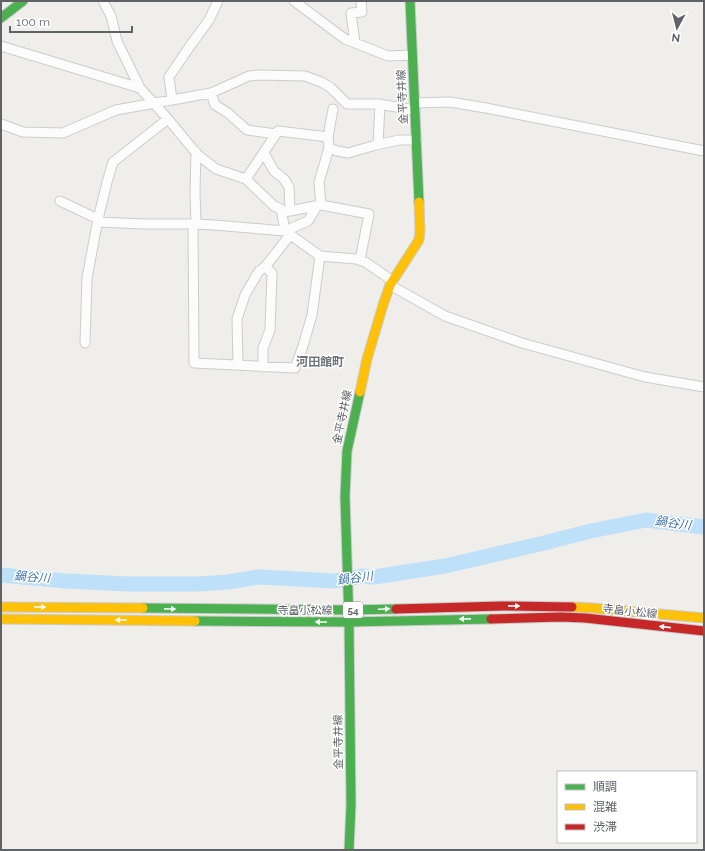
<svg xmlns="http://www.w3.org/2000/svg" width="705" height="851" viewBox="0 0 705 851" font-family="Raleway,'Noto Sans JP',sans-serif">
<rect width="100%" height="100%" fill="#efeeea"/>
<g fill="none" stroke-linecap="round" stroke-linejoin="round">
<path stroke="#bfe0f9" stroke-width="15" d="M1,575L66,581L129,584H198L228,582L258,577L335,581L362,576L374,577L445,566L540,544L591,531L646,520L704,527"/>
<defs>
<path id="street" d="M103,1L111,16L117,41L140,88L168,119L197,154L216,169L246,179L274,206L281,209L285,231L320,256L356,259L365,262L393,281
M294,1L345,39L388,56L412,55
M355,43L351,13L362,12L361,1
M1,46L140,88
M211,93L215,105L228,113L247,130L276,134
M172,100L169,77L190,46L209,20L218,1
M414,103L450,102L486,108L704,151
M333,109L328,137L329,148L319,182L321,205L369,214L360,260
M1,124L23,132L63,133L116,110L211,93L249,76L259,75L305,76L321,82L330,87L347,104H378L415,110
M378,144L380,104
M329,148L337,151L348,153L376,145L399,140H417
M196,152L195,192L196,224L214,225L285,231L308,221L317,206
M264,153L274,171L284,179L289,187L290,211L282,213
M246,179L278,131L328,137
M60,201L98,219
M290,211L320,205
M98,222L143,224H193
M196,224H193L194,363L295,368L303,346L312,315L320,256
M390,285L445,316L522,343L645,377L704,387
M85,343L87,278L98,219L107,182L113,162L168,119
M238,365L237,319L245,295L259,271L265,267L290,235
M263,367V348L270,330L272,273L265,267"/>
<path id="fast" d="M410,1L419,202
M1,18L23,1
M143,608L349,610L396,609
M195,621L349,622L491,619
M349,850L351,805L349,622L345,497L347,451L360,392"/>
<path id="slow" d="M360,392L367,359L383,305L390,285L419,240L420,231L419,202
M1,607L143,608
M572,607L592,608L704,618
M1,619L195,621"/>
<path id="jam" d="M396,609L502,606L572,607
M491,619L560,617L585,618L704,631"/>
</defs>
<use href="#street" stroke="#cbcccc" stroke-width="11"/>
<use href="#fast" stroke="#cacacb" stroke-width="11"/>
<use href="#slow" stroke="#cacacb" stroke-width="11"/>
<use href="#jam" stroke="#cacacb" stroke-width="11"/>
<use href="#street" stroke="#fdfcfc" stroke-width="9"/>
<use href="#fast" stroke="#4caf50" stroke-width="9"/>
<use href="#slow" stroke="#ffc107" stroke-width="9"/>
<use href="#jam" stroke="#c62828" stroke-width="9"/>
</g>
<defs><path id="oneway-solid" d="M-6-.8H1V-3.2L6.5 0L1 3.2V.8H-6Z"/></defs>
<g fill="#f6fbf6">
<use href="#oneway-solid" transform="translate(514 606) rotate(1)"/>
<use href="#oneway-solid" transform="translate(40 607) rotate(1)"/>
<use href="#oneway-solid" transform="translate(170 609) rotate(1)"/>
<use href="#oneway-solid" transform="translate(384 609) rotate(-2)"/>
<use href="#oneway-solid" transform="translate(465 619) rotate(179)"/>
<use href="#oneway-solid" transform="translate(121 620) rotate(-179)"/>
<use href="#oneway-solid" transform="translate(321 622) rotate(180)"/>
<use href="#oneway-solid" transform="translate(665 627) rotate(-174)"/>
</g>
<g text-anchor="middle" stroke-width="3" stroke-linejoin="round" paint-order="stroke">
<rect fill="#fff" stroke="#8f9295" stroke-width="1" x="343" y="602" width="20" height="16" rx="3"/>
<g font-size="10" font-weight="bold" fill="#5f6368">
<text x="353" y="614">54</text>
</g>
<g font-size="11" fill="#5f6368" stroke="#fff">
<text transform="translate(402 97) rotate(-93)" y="4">金平寺井線</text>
<text transform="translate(342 417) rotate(-78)" y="4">金平寺井線</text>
<text x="305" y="614">寺畠小松線</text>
<text transform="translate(630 611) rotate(6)" y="4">寺畠小松線</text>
<text transform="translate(338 742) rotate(-91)" y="4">金平寺井線</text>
</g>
<g font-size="12" font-weight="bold" fill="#70757a" stroke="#fff">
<text x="320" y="366">河田館町</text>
</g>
<g font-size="12" font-style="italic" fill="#4174aa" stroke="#fff">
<text transform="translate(673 523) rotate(8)" y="4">鍋谷川</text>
<text transform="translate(32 577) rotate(4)" y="4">鍋谷川</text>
<text transform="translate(355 578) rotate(-7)" y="4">鍋谷川</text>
</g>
</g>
<rect width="705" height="851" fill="none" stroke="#5f6368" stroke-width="4"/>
<rect x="557" y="771" width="140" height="72" fill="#ffffff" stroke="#bfc1c3"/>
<rect x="565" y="784" width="20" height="6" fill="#4caf50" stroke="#bfc1c3"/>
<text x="593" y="791" font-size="12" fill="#5f6368">順調</text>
<rect x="565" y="804" width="20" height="6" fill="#ffc107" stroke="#bfc1c3"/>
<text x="593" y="811" font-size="12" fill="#5f6368">混雑</text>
<rect x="565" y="824" width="20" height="6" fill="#c62828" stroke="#bfc1c3"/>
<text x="593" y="831" font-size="12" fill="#5f6368">渋滞</text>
<g transform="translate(677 28) rotate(187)" stroke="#ffffff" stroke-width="3" paint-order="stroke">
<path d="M0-3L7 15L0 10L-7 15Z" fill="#5f6368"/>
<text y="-6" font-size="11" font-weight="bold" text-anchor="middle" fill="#5f6368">N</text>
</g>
<path d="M10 26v6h122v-6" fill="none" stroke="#5f6368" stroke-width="2"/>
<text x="16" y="26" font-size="12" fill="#5f6368" stroke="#ffffff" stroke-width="3" paint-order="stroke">100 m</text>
</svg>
